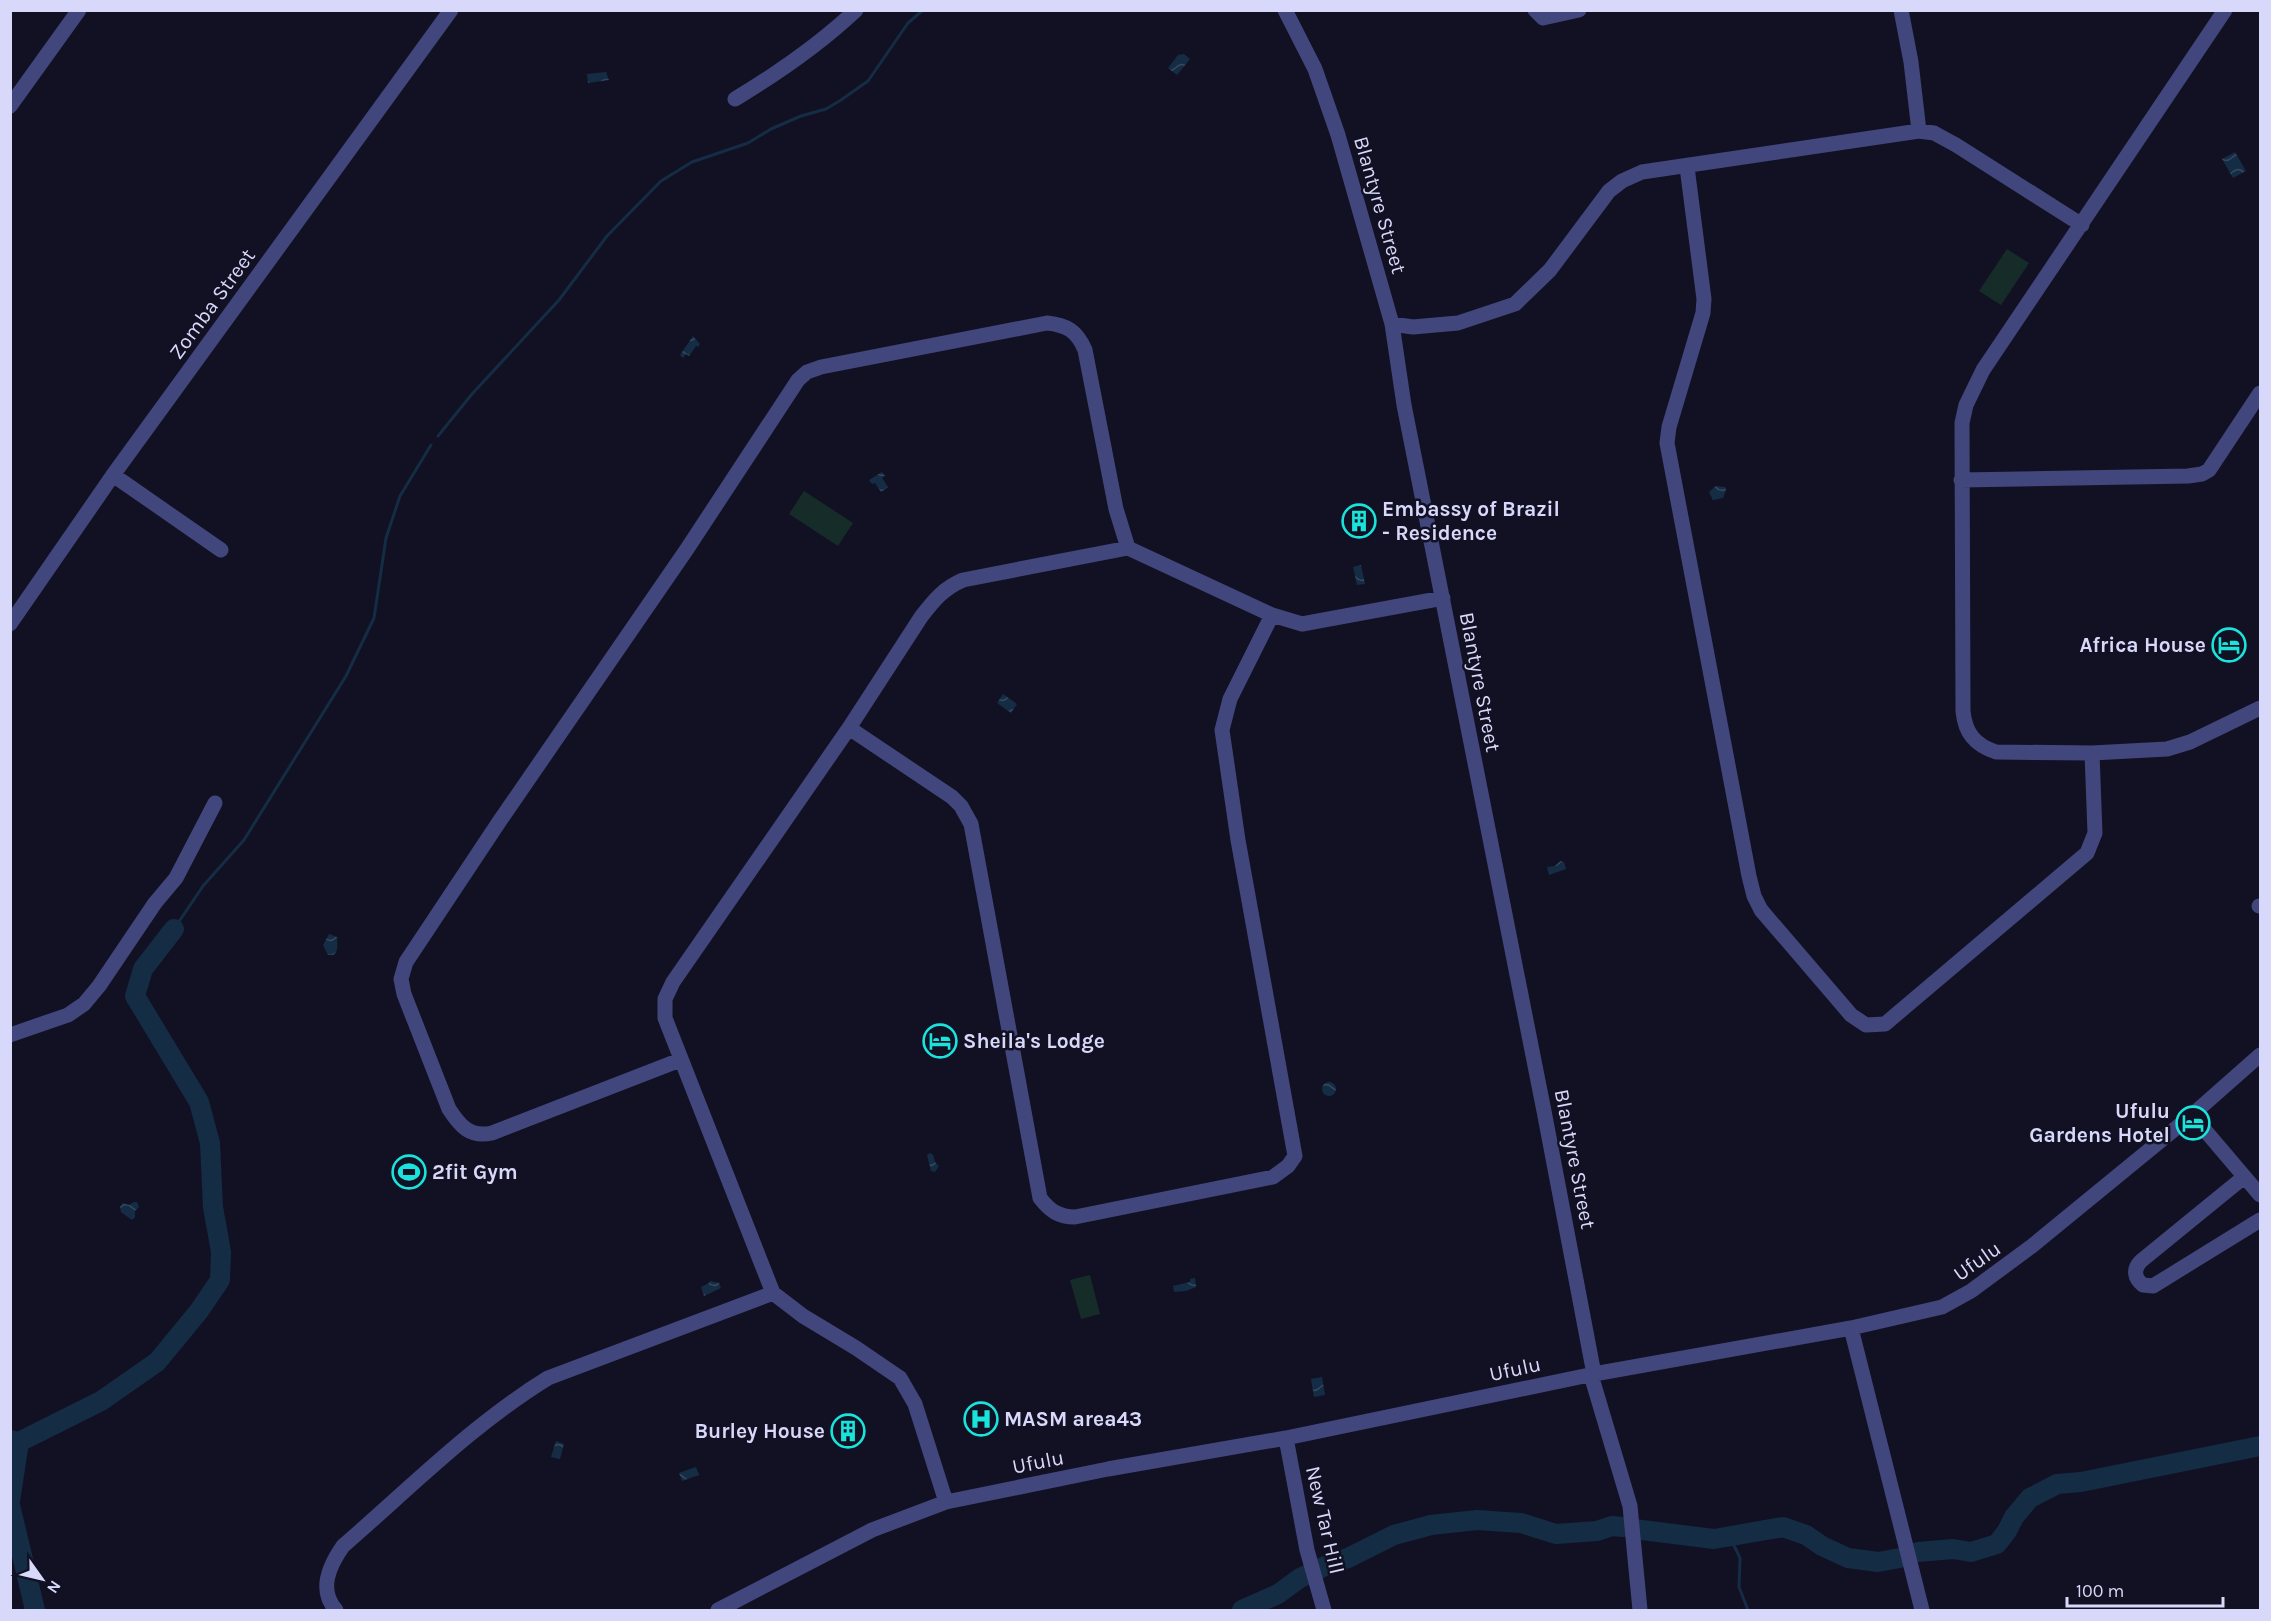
<svg xmlns="http://www.w3.org/2000/svg" width="2271" height="1621" viewBox="0 0 2271 1621" font-family="Karla,sans-serif">
<defs>
<pattern id="water-waves" width="16" height="10" patternUnits="userSpaceOnUse" patternTransform="scale(1.5)"><rect width="16" height="10" fill="#142c44"/><path d="M0 5q4-4 8 0t8 0" fill="none" stroke="#354a60"/></pattern>
</defs>
<rect width="100%" height="100%" fill="#121123"/>
<path fill="#152c28" d="M2007,249L2029,263L2001,305L1979,291Z
M804,491L853,523L838,546L789,514Z
M1090,1275L1100,1314L1081,1319L1070,1280Z"/>
<path fill="url(#water-waves)" d="M1184,54L1190,59L1177,75L1168,68L1178,55Z
M606,72L609,80L588,83L587,74Z
M2235,152L2246,171L2233,178L2222,159Z
M693,336L700,344L698,347L696,346L689,356L686,354L683,358L680,355Z
M882,472L885,476L882,478L888,487L881,492L875,483L872,484L869,480Z
M1716,486L1725,487L1726,490L1723,498L1713,500L1709,492Z
M1361,565L1365,584L1357,585L1353,567Z
M1003,694L1017,704L1011,713L997,703Z
M1560,861L1564,862L1566,869L1549,875L1547,867L1555,866Z
M329,934L337,937C337,943 339,952 333,955H328L323,945Z
M1322 1089a7 7 0 1 1 14 0a7 7 0 1 1-14 0Z
M930,1153L933,1155L935,1162L939,1166L935,1172L931,1171L927,1155Z
M134,1202H137L139,1207L135,1211V1217L132,1220L121,1212L120,1207L123,1203L129,1205Z
M1195,1278L1196,1287L1186,1291L1174,1292L1173,1286L1190,1282V1279Z
M710,1281L719,1283L721,1288L704,1296L701,1287L709,1283Z
M1322,1377L1325,1395L1314,1397L1311,1379Z
M556,1441L564,1444L560,1459L551,1457Z
M696,1467L699,1475L682,1481L679,1473Z"/>
<g fill="none" stroke-linecap="round" stroke-linejoin="round">
<path stroke="#142c44" stroke-width="3" d="M438,436L472,394L559,300L607,236L661,181L692,162L748,143L771,129L801,116L826,109L841,100L868,81L908,23L923,10
M174,929L203,886L244,840L346,676L374,618L386,538L400,496L431,445
M1730,1537L1740,1558L1739,1587L1748,1610"/>
<path stroke="#142c44" stroke-width="20" d="M10,1440L19,1442L101,1401L157,1362L199,1311L220,1280L221,1252L213,1207L210,1143L199,1102L135,996L143,969L174,929
M10,1501L19,1442
M10,1505L35,1610
M1634,1529L1714,1539L1783,1527L1806,1535L1822,1546L1848,1558L1878,1562L1900,1558
M1918,1552L1953,1549L1971,1552L1997,1544L2007,1531L2014,1517L2030,1498L2057,1484L2081,1482L2260,1446
M1242,1610L1278,1594L1300,1578L1325,1566L1348,1558L1394,1535L1431,1525L1477,1520L1521,1523L1556,1534L1597,1531L1612,1526L1623,1527"/>
<path stroke="#41477c" stroke-width="15" d="M1285,10L1315,69L1338,135L1392,324L1404,405L1544,1111L1594,1374
M1535,10L1543,18L1579,10
M1901,10L1911,62L1919,131
M2225,10L1983,370L1966,405L1962,423L1963,711C1965,733 1975,745 1996,752L2092,753L2167,749L2190,742L2260,708
M735,99C778,73 819,45 856,10
M10,106L79,10
M1687,167L1704,299L1703,313L1669,427L1667,443L1749,876L1754,896L1761,910L1851,1015L1866,1025L1885,1024L2087,853L2095,833L2092,753
M1392,324L1413,327L1458,323L1515,304L1550,270L1609,191L1622,181L1642,172L1919,131L1934,133L1956,145L2082,225
M113,475L221,550
M1961,480L2188,476L2202,474L2209,470L2260,393
M10,624L113,475L451,10
M849,728L952,797L961,806L971,824L1040,1198C1050,1211 1059,1217 1075,1217L1273,1177L1288,1166L1295,1156L1238,840L1222,730L1230,699L1272,615
M2259,906H2260
M10,1035L68,1015L84,1004L99,986L155,903L176,878L215,803
M680,1060L492,1133C470,1138 460,1126 449,1109L404,994L401,979L406,962L499,822L687,549L798,380L807,372L821,367L1047,323C1067,325 1077,331 1085,350L1116,509L1128,548
M2192,1115L2260,1195
M2244,1177L2141,1261C2133,1269 2134,1278 2143,1285L2153,1286L2260,1220
M1851,1328L1922,1610
M1591,1375L1630,1506L1640,1610
M1286,1438L1307,1550L1324,1610
M946,1502L915,1404L900,1378L856,1348L803,1316L773,1293L665,1018V999L673,982L849,728L921,617C934,600 944,588 963,580L1128,548L1272,615L1302,624L1443,598
M336,1610C318,1590 329,1566 343,1546C409,1489 473,1424 548,1378L773,1293
M718,1610L872,1530L946,1502L1108,1469L1286,1438L1594,1374L1851,1328L1942,1307L1971,1291L2032,1246L2192,1115L2260,1055"/>
</g>
<defs>
<symbol id="building-ring" viewBox="-11 -11 22 22"><circle r="9.5" fill="#121123" stroke="#1ae3dc" stroke-width="1.5"/><path d="M-4-6H4V6H1V3H-1V6H-4ZM-2.5-4.3h1.7v1.8h-1.7ZM.8-4.3h1.7v1.8H.8ZM-2.5-1h1.7V.8h-1.7ZM.8-1h1.7V.8H.8Z" fill="#1ae3dc"/></symbol>
<symbol id="hotel-ring" viewBox="-11 -11 22 22"><circle r="9.5" fill="#121123" stroke="#1ae3dc" stroke-width="1.5"/><path d="M-6-4.5h1.5V1H6V5H4.5V3h-9V5H-6ZM-4 0a1.8 1.8 0 1 1 3.6 0ZM.5 0V-2.5h3Q6-2.5 6 0Z" fill="#1ae3dc"/></symbol>
<symbol id="stadium-ring" viewBox="-11 -11 22 22"><circle r="9.5" fill="#121123" stroke="#1ae3dc" stroke-width="1.5"/><path d="M0-5a6.5 5 0 1 0 0 10a6.5 5 0 1 0 0-10ZM-3.5-1.8h7v3.6h-7Z" fill="#1ae3dc"/></symbol>
<symbol id="hospital-ring" viewBox="-11 -11 22 22"><circle r="9.5" fill="#121123" stroke="#1ae3dc" stroke-width="1.5"/><path d="M-5-5h3v3.5h4V-5h3V5h-3V1.5h-4V5h-3Z" fill="#1ae3dc"/></symbol>
</defs>
<g fill-rule="evenodd">
<use href="#building-ring" x="1340" y="502" width="38" height="38"/>
<use href="#hotel-ring" x="2210" y="626" width="38" height="38"/>
<use href="#hotel-ring" x="921" y="1022" width="38" height="38"/>
<use href="#hotel-ring" x="2174" y="1104" width="38" height="38"/>
<use href="#stadium-ring" x="390" y="1153" width="38" height="38"/>
<use href="#hospital-ring" x="962" y="1400" width="38" height="38"/>
<use href="#building-ring" x="829" y="1412" width="38" height="38"/>
</g>
<g text-anchor="middle" stroke-width="5" stroke-linejoin="round" paint-order="stroke">
<g font-size="21" fill="#d7d8fa" stroke="#121123">
<text transform="translate(1380 205) rotate(74)" y="7">Blantyre Street</text>
<text transform="translate(212 304) rotate(-54)" y="7">Zomba Street</text>
<text transform="translate(1480 682) rotate(79)" y="7">Blantyre Street</text>
<text transform="translate(1575 1159) rotate(79)" y="7">Blantyre Street</text>
<text transform="translate(1977 1261) rotate(-35)" y="7">Ufulu</text>
<text transform="translate(1515 1369) rotate(-12)" y="7">Ufulu</text>
<text transform="translate(1038 1462) rotate(-11)" y="7">Ufulu</text>
<text transform="translate(1325 1520) rotate(77)" y="7">New Tar Hill</text>
</g>
<g font-size="21" font-weight="bold" fill="#d7d8fa" stroke="#121123" text-anchor="start">
<text x="1382" y="516">Embassy of Brazil<tspan x="1382" dy="24">- Residence</tspan></text>
<text x="2206" y="652" text-anchor="end">Africa House</text>
<text x="963" y="1048">Sheila's Lodge</text>
<text x="2170" y="1118" text-anchor="end">Ufulu<tspan x="2170" dy="24">Gardens Hotel</tspan></text>
<text x="432" y="1179">2fit Gym</text>
<text x="1004" y="1426">MASM area43</text>
<text x="825" y="1438" text-anchor="end">Burley House</text>
</g>
</g>
<rect width="2271" height="1621" fill="none" stroke="#d7d8fa" stroke-width="24"/>
<g transform="translate(42 1579) rotate(124)" stroke="#121123" stroke-width="4.5" paint-order="stroke">
<path d="M0-4.5L10 22L0 15L-10 22Z" fill="#d7d8fa"/>
<text y="-9" font-size="16" font-weight="bold" text-anchor="middle" fill="#d7d8fa">N</text>
</g>
<path d="M2067 1597v9h156v-9" fill="none" stroke="#d7d8fa" stroke-width="3"/>
<text x="2076" y="1597" font-size="18" fill="#d7d8fa" stroke="#121123" stroke-width="4.5" paint-order="stroke">100 m</text>
</svg>
